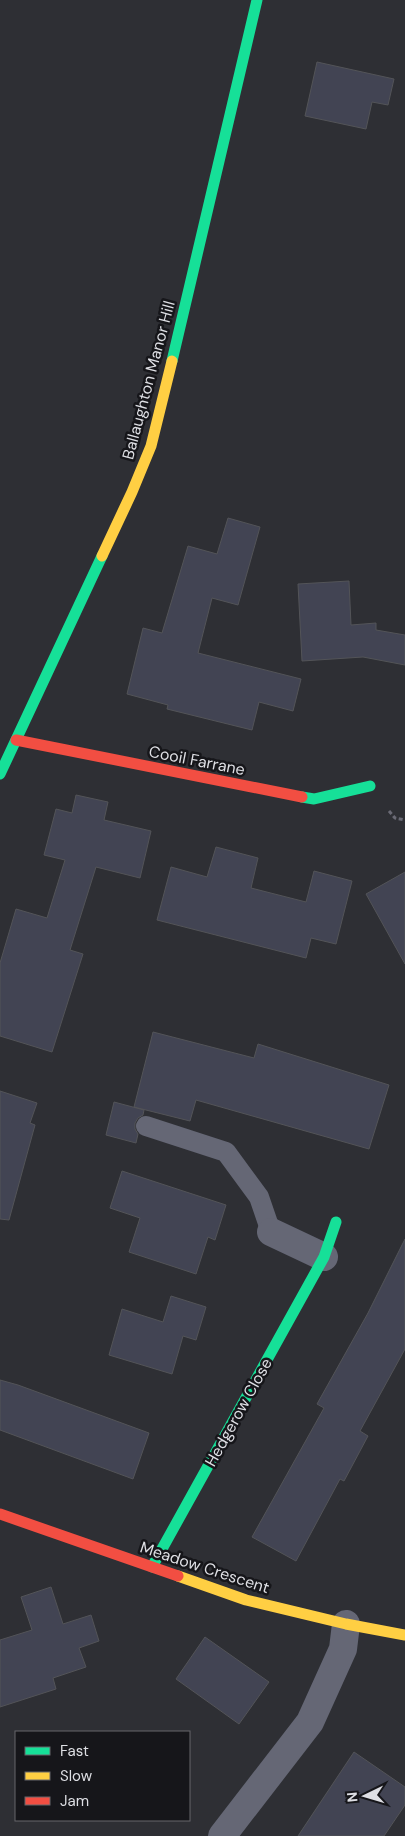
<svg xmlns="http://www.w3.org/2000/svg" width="405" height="1836" viewBox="0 0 405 1836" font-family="'DM Sans',sans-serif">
<rect width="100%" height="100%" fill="#2e2f34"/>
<path fill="#424453" stroke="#535458" d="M317,62L394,79L388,105L372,102L366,129L305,116Z
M228,518L260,527L238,605L212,598L198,653L301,679L293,711L259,702L252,730L167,709L168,705L127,694L143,628L162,633L188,546L217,554Z
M349,581L351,625L376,623V630L405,635V665L363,657L302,661L298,584Z
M76,795L108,802L104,820L151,831L140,878L96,867L70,950L83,954L52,1052L0,1036V963L16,909L47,918L65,860L44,855L56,809L72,813Z
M216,847L258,858L251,888L306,902L314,871L352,881L336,944L311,938L306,958L157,920L171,867L207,877Z
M405,872V964L366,894Z
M153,1032L254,1058L258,1044L389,1085L369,1149L196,1100L190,1121L134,1107Z
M0,1091L37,1103L30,1123L35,1125L9,1220L0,1219Z
M114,1102L144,1110L143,1115L138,1118L135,1123V1129L138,1134L136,1143L106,1135Z
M122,1171L226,1205L215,1240L208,1237L196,1274L129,1252L140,1218L110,1208Z
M405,1239V1349L360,1431L368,1436L344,1481L340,1479L296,1561L252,1537L324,1408L317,1404L368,1313Z
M171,1296L206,1307L196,1340L183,1336L172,1374L109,1355L122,1309L163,1322Z
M0,1380L18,1385L149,1433L133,1479L0,1430Z
M51,1587L63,1624L91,1615L99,1641L79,1648L86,1667L53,1678L56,1689L0,1707V1640L32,1630L21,1597Z
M205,1637L269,1682L239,1724L176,1679Z
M354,1752L405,1787V1805L384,1836H298Z"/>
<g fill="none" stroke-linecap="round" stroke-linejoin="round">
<path stroke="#6a6a75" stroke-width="3" stroke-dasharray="4 2.5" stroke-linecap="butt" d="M389,811L395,818L405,820"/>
<path stroke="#656775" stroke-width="20" d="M146,1126L226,1152L259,1197L271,1232"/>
<path stroke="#656775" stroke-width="28" d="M271,1232L324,1257
M222,1836L310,1722L343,1649L346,1624"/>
<path stroke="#16e098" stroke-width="11" d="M172,361L257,0
M0,774L102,556
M302,797L314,799L370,786
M152,1567L324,1257L336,1222"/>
<path stroke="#ffcf43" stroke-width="11" d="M102,556L132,492L151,446L172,361
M178,1576L246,1600L346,1624L405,1635"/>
<path stroke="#f24e42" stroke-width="11" d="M16,740L302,797
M0,1514L178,1576"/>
</g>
<g text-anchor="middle" stroke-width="5" stroke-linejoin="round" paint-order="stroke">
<g font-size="16" fill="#dedfe4" stroke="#16161a">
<text transform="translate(148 380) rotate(-75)" y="6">Ballaughton Manor Hill</text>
<text transform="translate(197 760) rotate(11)" y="6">Cooil Farrane</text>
<text transform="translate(238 1412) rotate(-61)" y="6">Hedgerow Close</text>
<text transform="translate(205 1567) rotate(18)" y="6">Meadow Crescent</text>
</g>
</g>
<rect x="15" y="1731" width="175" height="90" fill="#16161a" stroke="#66666b"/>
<rect x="25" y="1747" width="25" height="8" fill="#16e098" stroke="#66666b"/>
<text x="60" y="1756" font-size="15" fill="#dedfe4">Fast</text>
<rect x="25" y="1772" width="25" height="8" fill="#ffcf43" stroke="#66666b"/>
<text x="60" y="1781" font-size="15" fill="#dedfe4">Slow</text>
<rect x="25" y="1797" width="25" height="8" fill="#f24e42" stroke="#66666b"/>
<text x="60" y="1806" font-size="15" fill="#dedfe4">Jam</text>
<g transform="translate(365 1796) rotate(265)" stroke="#16161a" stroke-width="4" paint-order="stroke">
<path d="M0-4L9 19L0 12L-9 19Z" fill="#dedfe4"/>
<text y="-8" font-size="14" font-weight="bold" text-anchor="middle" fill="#dedfe4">N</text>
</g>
</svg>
